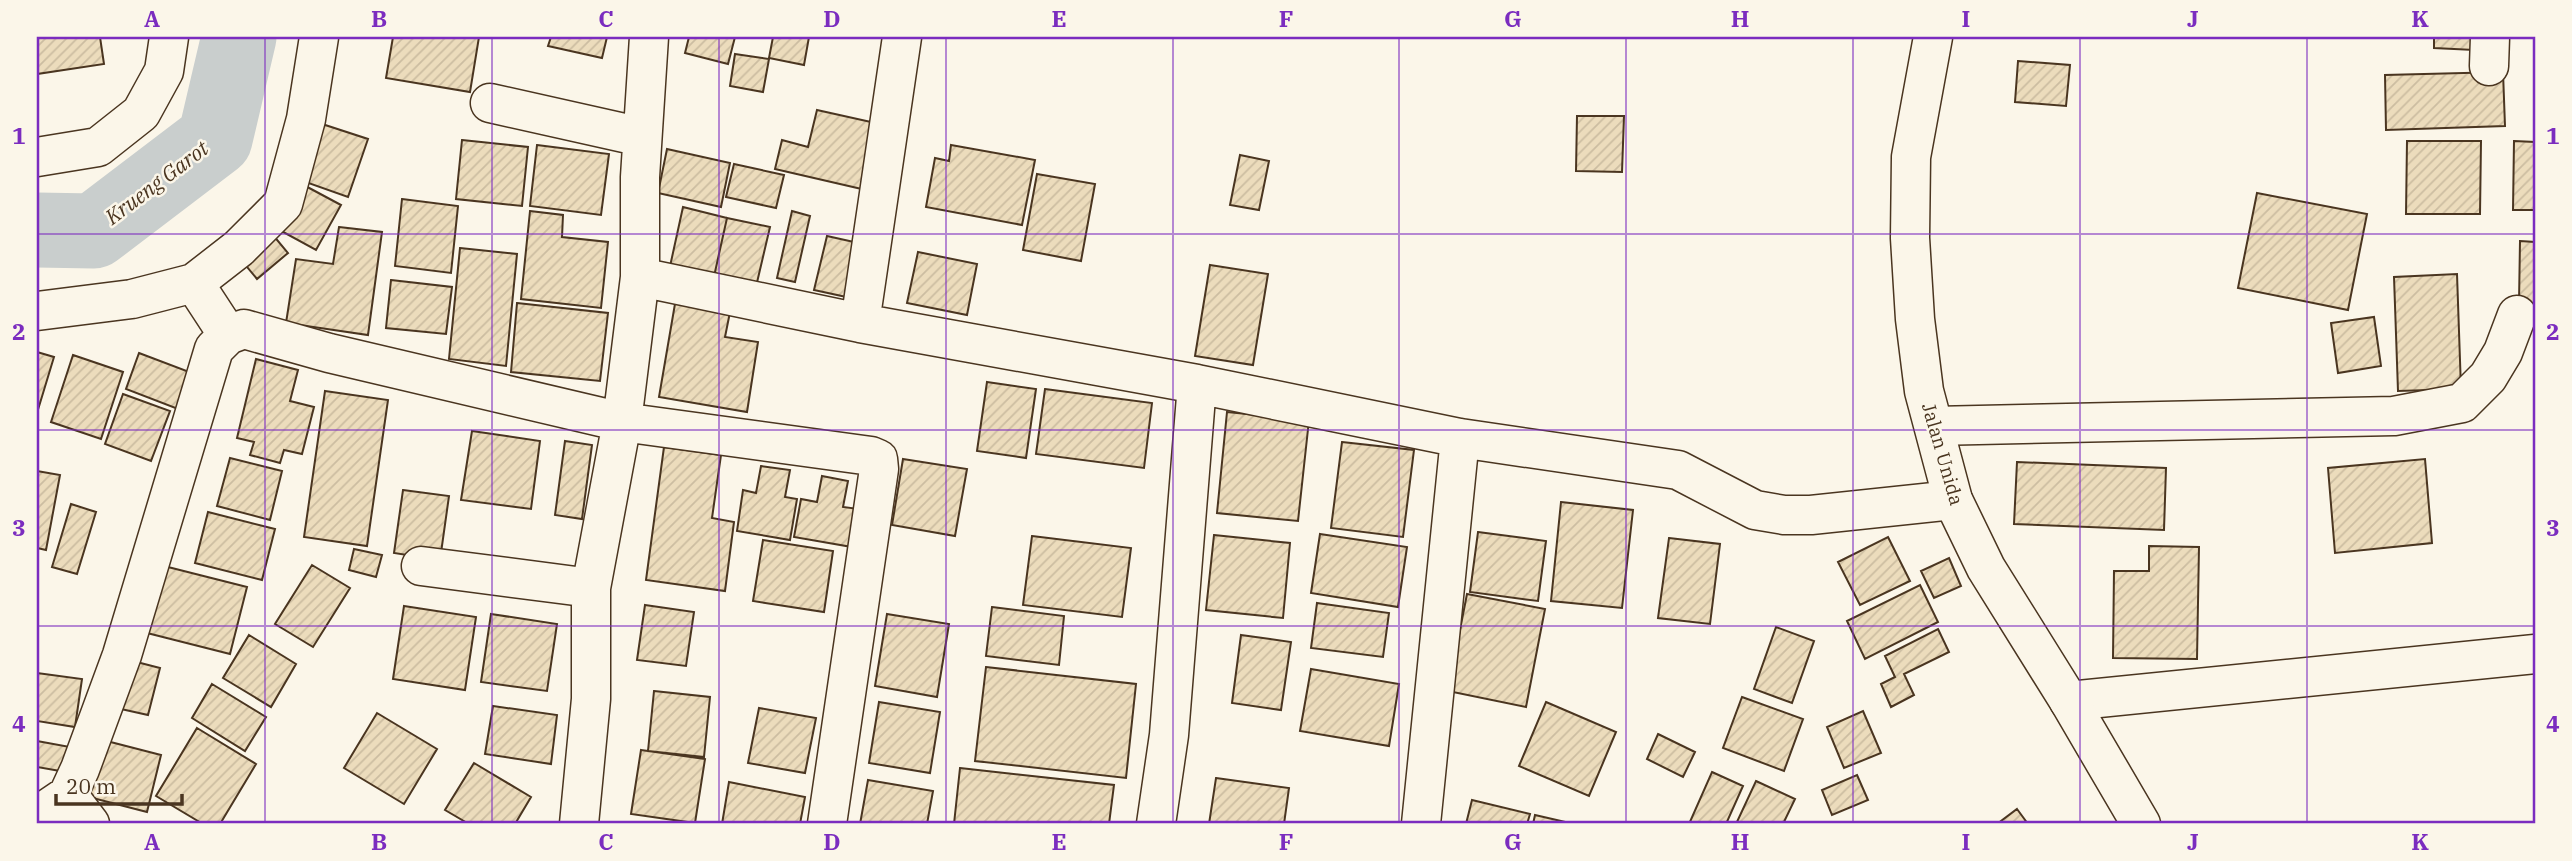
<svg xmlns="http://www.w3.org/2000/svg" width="2572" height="861" viewBox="0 0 2572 861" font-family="'IBM Plex Serif',serif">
<defs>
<pattern id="building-hatch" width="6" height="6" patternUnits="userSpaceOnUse" patternTransform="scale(1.75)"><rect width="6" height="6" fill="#ecdcbc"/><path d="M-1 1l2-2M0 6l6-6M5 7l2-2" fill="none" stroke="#ccbda1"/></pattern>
</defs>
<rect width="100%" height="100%" fill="#fbf6e9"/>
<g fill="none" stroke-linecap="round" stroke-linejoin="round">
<path stroke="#c9cecd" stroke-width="75" d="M37,230L94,231L215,139L239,37"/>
</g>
<path fill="url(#building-hatch)" stroke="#4a3520" stroke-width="2" d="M37,37H100L104,64L37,74Z
M393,37H479L470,92L386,78Z
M551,37H607L602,58L548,46Z
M689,37H735L728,64L685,53Z
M773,37H809L804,65L769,58Z
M2434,37H2475L2474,50L2434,48Z
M735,54L769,59L763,92L730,86Z
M2018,61L2070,65L2066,106L2015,102Z
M2503,72L2505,126L2386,130L2385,75Z
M817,110L880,124L866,190L775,169L782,140L808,147Z
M1577,116H1624L1622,172L1576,171Z
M316,122L368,139L348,197L297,179Z
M462,140L528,147L522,206L456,199Z
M2407,141H2481L2480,214H2406Z
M2514,141L2535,142V210H2513Z
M537,145L609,154L601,215L530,206Z
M951,145L1035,160L1022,225L926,207L935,158L949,161Z
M667,149L730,163L721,207L658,193Z
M1240,155L1269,161L1259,210L1230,205Z
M734,164L784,175L776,208L726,197Z
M1037,174L1095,184L1081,261L1023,250Z
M298,182L341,205L316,250L274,227Z
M2257,193L2367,214L2348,310L2238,288Z
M402,199L458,206L451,273L395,266Z
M683,207L727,218L713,281L669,271Z
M530,211L563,215L562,237L608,242L601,308L521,299Z
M792,211L810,216L795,282L777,278Z
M727,218L770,227L755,291L713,281Z
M339,227L382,232L368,335L286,323L296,259L333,264Z
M268,229L288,253L257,279L237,255Z
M827,236L863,244L851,298L814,290Z
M2520,241L2535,242V303H2519Z
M460,248L517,254L506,366L449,359Z
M918,252L977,264L967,315L907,303Z
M1210,265L1268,274L1253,365L1195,356Z
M2457,274L2461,389L2398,391L2394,277Z
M391,280L452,287L446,334L386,328Z
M676,298L731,307L725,337L758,342L747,412L659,397Z
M517,303L608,313L600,381L511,372Z
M2374,317L2381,366L2338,373L2331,323Z
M37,352L54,357L37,413Z
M139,353L192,373L178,409L126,389Z
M73,355L123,372L101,439L51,422Z
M256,359L298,370L290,401L314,407L302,454L284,450L280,463L250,455L254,442L237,438Z
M987,382L1036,389L1026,458L977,451Z
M1045,389L1152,403L1144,468L1036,454Z
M325,391L388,400L367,546L304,537Z
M123,394L170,411L151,461L105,444Z
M1227,412L1309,420L1298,521L1217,513Z
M472,431L540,441L531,509L461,500Z
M565,441L592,445L582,519L555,515Z
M1342,442L1414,450L1403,537L1331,528Z
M664,447L721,455L712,518L734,522L725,591L646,580Z
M230,458L282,471L270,520L217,506Z
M903,459L967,469L955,536L892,525Z
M2425,459L2432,543L2335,553L2328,468Z
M2017,462L2166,468L2164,530L2014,524Z
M761,466L790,470L785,497L797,499L790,540L737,531L743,490L756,493Z
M37,471L60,475L46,550L37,548Z
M822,476L848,481L843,507L859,509L852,547L794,537L801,499L817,502Z
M403,490L449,496L440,560L394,553Z
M1561,502L1633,510L1622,608L1551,601Z
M71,504L96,512L77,574L52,567Z
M208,512L275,529L262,580L195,563Z
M1478,532L1546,541L1538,601L1470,592Z
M1320,534L1407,547L1398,607L1311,593Z
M1214,535L1290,543L1283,618L1206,610Z
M1032,536L1131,548L1122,617L1023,605Z
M1888,537L1910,581L1860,605L1838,562Z
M1669,538L1720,544L1710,624L1658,618Z
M763,540L833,551L824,612L753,601Z
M2149,546L2199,547L2197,659L2113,658L2114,571H2149Z
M354,549L382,555L376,577L349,570Z
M1949,558L1961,586L1934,598L1921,571Z
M312,565L350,588L313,647L275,624Z
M164,566L247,587L230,654L147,633Z
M1920,585L1938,622L1865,659L1847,621Z
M1467,594L1545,609L1526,707L1448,691Z
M1317,603L1389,613L1383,657L1311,648Z
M645,605L694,612L686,666L637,660Z
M404,606L476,617L465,690L393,679Z
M992,607L1064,616L1059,665L986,656Z
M491,614L557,624L547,691L481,682Z
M887,614L949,624L937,697L875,686Z
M1776,627L1814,641L1792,703L1754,689Z
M1938,629L1949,652L1904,674L1914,695L1891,707L1881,684L1895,677L1885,656Z
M249,635L296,664L271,707L223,678Z
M1241,635L1291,642L1281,710L1232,703Z
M125,659L160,668L148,715L112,707Z
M986,667L1136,684L1126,778L975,761Z
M1311,669L1399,684L1389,746L1300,731Z
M37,673L82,679L75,727L37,721Z
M212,684L266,717L245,751L192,718Z
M654,691L710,697L704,757L648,751Z
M1742,697L1803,719L1784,771L1723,748Z
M879,702L940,712L930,773L869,763Z
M1546,702L1616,732L1589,796L1519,766Z
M493,706L557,715L551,764L485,754Z
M759,708L816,718L805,773L748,763Z
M1863,711L1881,753L1844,768L1827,727Z
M377,713L437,749L404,804L344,768Z
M197,728L256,764L220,824H203L156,796Z
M1658,734L1695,752L1683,777L1647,759Z
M95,738L161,755L147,812L81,795Z
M37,741L70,747L66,772L37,767Z
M641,750L705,759L695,823L631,814Z
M474,763L531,797L515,824H469L445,810Z
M960,768L1114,785L1109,824H954Z
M1712,772L1743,786L1726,824H1689Z
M1857,775L1868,800L1832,815L1822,790Z
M1216,778L1289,788L1284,824H1209Z
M868,780L933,791L927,824H860Z
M1756,781L1795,799L1783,824H1736Z
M729,782L805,797L800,824H722Z
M1472,800L1530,814L1527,824H1466Z
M2017,809L2028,824H1997Z
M1535,815L1574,824H1533Z"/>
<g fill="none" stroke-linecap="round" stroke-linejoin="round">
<defs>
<path id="street" d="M2489,66L2490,37
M490,103L642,137
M37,157L98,147L141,113L164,71L169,37
M640,277L860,323L1197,384L1460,438L1678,470L1755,510L1784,515H1811L1953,500
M194,283L228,335
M37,311L132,299L194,283L239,248L283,204L306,119L319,37
M860,323L902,37
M1934,426L2394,416L2462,403L2488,377L2503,352L2517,315
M421,566L591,588
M2069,701L2535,654
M68,795L90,824
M37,816L68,795L80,769L122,655L214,349L228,335L244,329L329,353L622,422L871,456L878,459L879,469L827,824
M579,824L591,699V588L622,422L640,277V177L649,37
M1156,824L1169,735L1197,384
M1421,824L1460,438"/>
<path id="secondary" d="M1933,37L1911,157L1910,238L1915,319L1924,391L1953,500L1986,568L2069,701L2141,824"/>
</defs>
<use href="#street" stroke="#4a3520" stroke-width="41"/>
<use href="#secondary" stroke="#4a3520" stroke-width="41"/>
<use href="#street" stroke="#fbf6e9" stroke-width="38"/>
<use href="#secondary" stroke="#fbf6e9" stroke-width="38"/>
</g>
<path fill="none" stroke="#7b2cbf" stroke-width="2" stroke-opacity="0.55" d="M265,37V824M492,37V824M719,37V824M946,37V824M1173,37V824M1399,37V824M1626,37V824M1853,37V824M2080,37V824M2307,37V824M37,234H2535M37,430H2535M37,626H2535"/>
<g text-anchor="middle" stroke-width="5" stroke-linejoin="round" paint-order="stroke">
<g font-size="19" fill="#4a3520" stroke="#fbf6e9">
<text transform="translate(1943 454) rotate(74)" y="7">Jalan Unida</text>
</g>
<g font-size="21" font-style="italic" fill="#4a3520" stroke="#fbf6e9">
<text transform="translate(157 183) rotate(-37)" y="7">Krueng Garot</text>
</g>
</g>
<rect width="2572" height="861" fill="none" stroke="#fbf6e9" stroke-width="77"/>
<path d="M56 794v10h126v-10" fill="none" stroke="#4a3520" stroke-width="3.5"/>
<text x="66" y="794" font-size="21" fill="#4a3520" stroke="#fbf6e9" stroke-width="5" paint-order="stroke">20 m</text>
<rect x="38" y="38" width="2496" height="784" fill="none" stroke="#7b2cbf" stroke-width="2.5"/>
<g font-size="23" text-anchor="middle" font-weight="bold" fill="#7b2cbf">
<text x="152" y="27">A</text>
<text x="379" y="27">B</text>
<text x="606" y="27">C</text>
<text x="832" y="27">D</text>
<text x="1059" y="27">E</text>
<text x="1286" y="27">F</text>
<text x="1513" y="27">G</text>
<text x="1740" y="27">H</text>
<text x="1966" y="27">I</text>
<text x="2193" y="27">J</text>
<text x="2420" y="27">K</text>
<text x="19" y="144">1</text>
<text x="2553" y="144">1</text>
<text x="19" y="340">2</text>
<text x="2553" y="340">2</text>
<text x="19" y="536">3</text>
<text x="2553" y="536">3</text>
<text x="19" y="732">4</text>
<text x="2553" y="732">4</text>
<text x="152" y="850">A</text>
<text x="379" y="850">B</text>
<text x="606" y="850">C</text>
<text x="832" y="850">D</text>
<text x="1059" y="850">E</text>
<text x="1286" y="850">F</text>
<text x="1513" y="850">G</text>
<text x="1740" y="850">H</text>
<text x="1966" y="850">I</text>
<text x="2193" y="850">J</text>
<text x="2420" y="850">K</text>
</g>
</svg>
